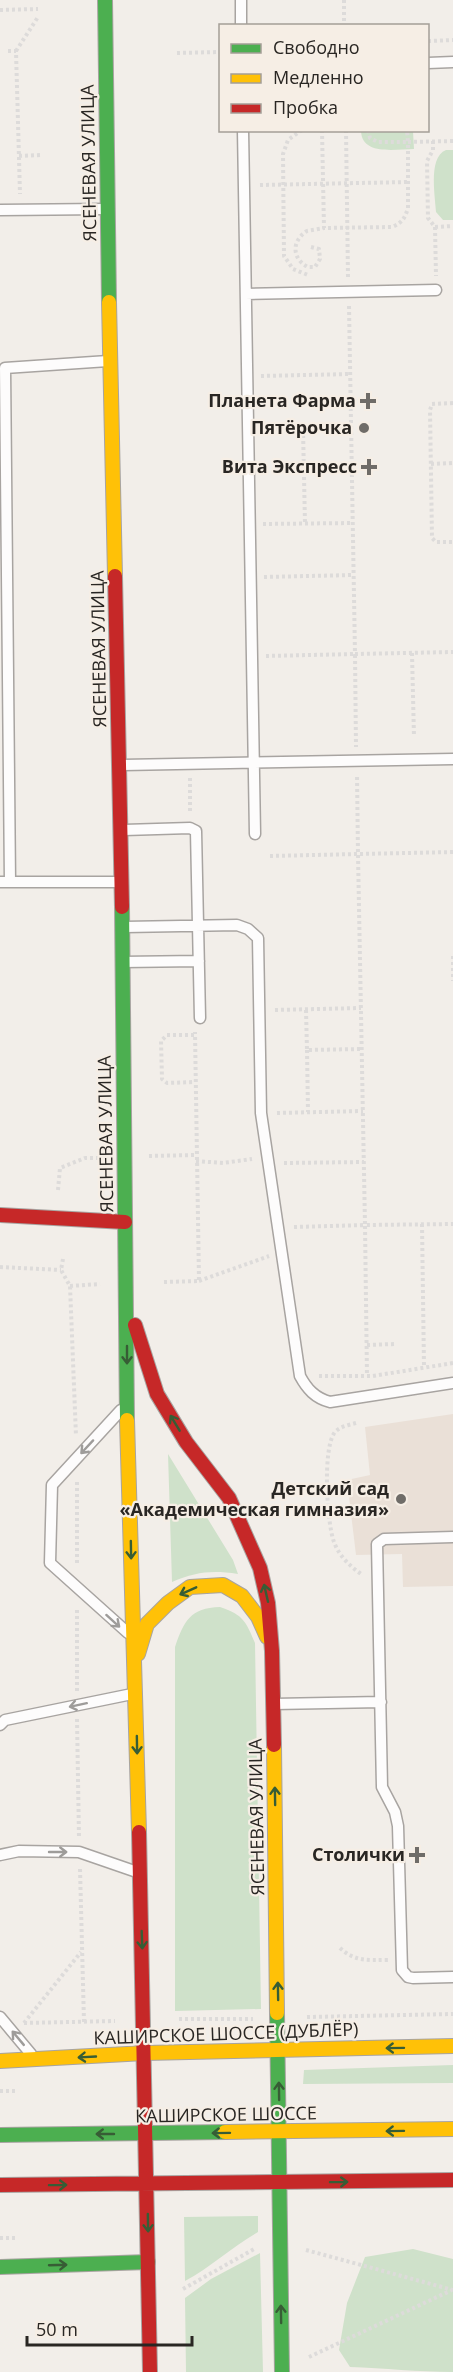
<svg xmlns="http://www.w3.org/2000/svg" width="453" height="2372" viewBox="0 0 453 2372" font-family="'Open Sans',sans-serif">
<rect width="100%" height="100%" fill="#f2eee9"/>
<path fill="#eae0d7" d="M453,1414V1586L403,1587L402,1554L356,1555L347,1480L370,1475L365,1427Z"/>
<path fill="#cfe1ca" d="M361,131H413L414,149C396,149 362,156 361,131Z
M446,150H453V220H443L436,212C435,195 428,157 446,150Z
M168,1454L233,1560L238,1574C211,1570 196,1572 172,1582Z
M220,1607C244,1615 246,1622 255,1643L261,2009L175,2011V1647C184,1621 190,1608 220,1607Z
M453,2065V2083L303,2084L304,2070Z
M258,2216V2232C232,2247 211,2267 185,2281L184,2217Z
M413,2249L453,2259V2372C418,2372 384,2368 350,2367L339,2350L347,2303L365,2257Z
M260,2253L263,2372H186L185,2298L211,2279Z"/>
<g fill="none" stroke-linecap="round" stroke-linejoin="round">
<defs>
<path id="lane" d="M241,0V26
M428,63L453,62
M243,130L255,834
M0,210L105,209
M246,294L436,290
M123,765L453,759
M124,830L190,828L196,831L200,1018
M0,882H120
M10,882L5,368L108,361
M125,927L237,925L248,929L258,938L261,1113L300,1376C307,1389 315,1398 330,1402L453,1383
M122,962L199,961
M121,1410L52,1485L50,1563L128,1633
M453,1537L384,1539L377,1544L382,1787L395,1812L398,1826L402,1970L408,1977L413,1978L453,1977
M274,1704L381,1702
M0,1725L5,1720L132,1694
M0,1855L19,1851L79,1852L137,1872
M0,2017L31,2054"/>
<path id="fast" d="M105,0L109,302
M122,907L127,1420
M277,2013L282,2372
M0,2135L225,2132
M0,2267L148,2262"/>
<path id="slow" d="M109,302L115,576
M127,1420L139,1832
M138,1654L147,1624L168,1603L190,1587L223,1585L242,1596L258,1617L267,1637
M274,1745L277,2013
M0,2061L145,2053L453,2046
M225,2132L453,2129"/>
<path id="jam" d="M115,576L122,907
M0,1215L125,1222
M135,1325L157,1394L186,1442L229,1498L260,1568L268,1603L272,1651L274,1745
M139,1832L150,2372
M0,2185L453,2180"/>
</defs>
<use href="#lane" stroke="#a8a4a1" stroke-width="13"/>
<use href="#fast" stroke="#a8a4a1" stroke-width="16"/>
<use href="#slow" stroke="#a8a4a1" stroke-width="16"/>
<use href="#jam" stroke="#a8a4a1" stroke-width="16"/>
<path stroke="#dddbda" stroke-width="4" stroke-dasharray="3 3" stroke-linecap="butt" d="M344,0V26
M0,10L38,9
M428,41L453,40
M8,51H16L20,194
M16,51L38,17
M177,53L220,52
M302,130L288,140L283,154L284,256L293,269L308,275
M322,130L324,228L392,227C402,223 405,218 408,208V142L453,141
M346,130L348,277
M368,130L370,138L378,142H408L407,130
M433,141V150L427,161L428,218L435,227L436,276
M19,156L41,155
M260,185L408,182
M435,227L453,226
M311,247L319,249L320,259L315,267H308C292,259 291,241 307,231L324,228
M349,306L355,654L453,652
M261,376L350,374
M453,403L432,404L430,410L432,538L436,542H453
M262,429L351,428
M303,429L305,524
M431,464L453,463
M263,524L353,523
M264,577L353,575
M412,653L414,737
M266,656L355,654L356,747
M190,778V812
M453,852L358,854L365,1225L453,1224
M270,856L358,854L357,775
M453,956V981
M275,1010L361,1008
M306,1010L307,1050L362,1049
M194,1035H167L161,1041L162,1079L167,1083L195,1082
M307,1050L308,1112
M277,1113L363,1111
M149,1156L196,1155
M196,1161L223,1163L252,1159
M284,1163L364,1162
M58,1190L60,1168L85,1158H99
M422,1224L424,1367
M294,1227L365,1225L367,1376
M63,1259L61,1270L70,1286L76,1436
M0,1267L61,1270
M199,1281L269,1256
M164,1282L199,1281L195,1032
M70,1286L100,1284
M367,1345L395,1344
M319,1376H373L453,1363
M356,1423C349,1425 341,1426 335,1432C322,1448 327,1524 334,1542C339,1556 350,1566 361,1574
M77,1482V1565
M77,1691V1608
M77,1719L79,1838
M80,1869L84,2022
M340,1948C355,1962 368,1960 388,1960
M307,2017L453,2014
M179,2019H253
M24,2023L81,1952
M24,2023L115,2021
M0,2091H17
M0,2238H17
M306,2250L453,2290
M183,2289L256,2248
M309,2357L452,2290"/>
<use href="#lane" stroke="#fdfcfc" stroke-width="10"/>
<use href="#fast" stroke="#4caf50" stroke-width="14"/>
<use href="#slow" stroke="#ffc107" stroke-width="14"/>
<use href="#jam" stroke="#c62828" stroke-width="14"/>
</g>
<defs><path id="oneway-shaft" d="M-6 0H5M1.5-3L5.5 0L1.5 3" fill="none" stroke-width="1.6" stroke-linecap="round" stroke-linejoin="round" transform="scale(1.5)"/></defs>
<g stroke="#375d35">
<use href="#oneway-shaft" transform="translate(127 1355) rotate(90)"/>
<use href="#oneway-shaft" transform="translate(175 1423) rotate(-121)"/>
<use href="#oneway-shaft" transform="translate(131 1550) rotate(89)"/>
<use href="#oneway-shaft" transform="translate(188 1591) rotate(156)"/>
<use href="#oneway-shaft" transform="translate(266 1593) rotate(-103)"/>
<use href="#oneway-shaft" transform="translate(137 1745) rotate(89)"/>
<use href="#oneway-shaft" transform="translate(275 1796) rotate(-91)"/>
<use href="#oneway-shaft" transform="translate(142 1940) rotate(88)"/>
<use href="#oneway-shaft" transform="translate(278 1991) rotate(-91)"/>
<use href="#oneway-shaft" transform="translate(395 2048) rotate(179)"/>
<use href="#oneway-shaft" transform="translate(87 2057) rotate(177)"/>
<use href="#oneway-shaft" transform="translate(279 2091) rotate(-91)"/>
<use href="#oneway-shaft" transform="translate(395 2131) rotate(179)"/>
<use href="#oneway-shaft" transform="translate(221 2133) rotate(179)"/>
<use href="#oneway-shaft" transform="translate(105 2134) rotate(-180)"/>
<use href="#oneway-shaft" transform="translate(339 2182) rotate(-1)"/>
<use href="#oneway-shaft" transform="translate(58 2185) rotate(-1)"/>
<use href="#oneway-shaft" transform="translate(148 2223) rotate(89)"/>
<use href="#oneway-shaft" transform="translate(58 2265) rotate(-2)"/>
<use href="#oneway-shaft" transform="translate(281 2314) rotate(-91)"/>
</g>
<g stroke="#9e9c9a">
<use href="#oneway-shaft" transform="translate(87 1447) rotate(133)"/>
<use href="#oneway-shaft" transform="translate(113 1621) rotate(42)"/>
<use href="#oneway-shaft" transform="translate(78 1705) rotate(168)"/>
<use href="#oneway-shaft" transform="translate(58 1852)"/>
<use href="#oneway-shaft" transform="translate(18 2038) rotate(-130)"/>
</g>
<g fill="#6f6c68" stroke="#f6eee5" stroke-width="2">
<path d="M365 392h6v6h6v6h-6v6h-6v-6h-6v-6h6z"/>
<circle cx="364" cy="428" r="6"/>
<path d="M366 458h6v6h6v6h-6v6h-6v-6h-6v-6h6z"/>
<circle cx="401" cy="1499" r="6"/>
<path d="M414 1846h6v6h6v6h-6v6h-6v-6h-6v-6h6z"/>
</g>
<g text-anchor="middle" stroke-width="4.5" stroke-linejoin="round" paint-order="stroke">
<g font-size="18" fill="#292623" stroke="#f6eee5">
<text transform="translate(89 163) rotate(-91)" y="6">ЯСЕНЕВАЯ УЛИЦА</text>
<text transform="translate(99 649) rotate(-91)" y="6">ЯСЕНЕВАЯ УЛИЦА</text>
<text transform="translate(106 1134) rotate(-91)" y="6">ЯСЕНЕВАЯ УЛИЦА</text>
<text transform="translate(257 1817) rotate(-91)" y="6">ЯСЕНЕВАЯ УЛИЦА</text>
<text transform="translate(226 2034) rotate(-2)" y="6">КАШИРСКОЕ ШОССЕ (ДУБЛЁР)</text>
<text transform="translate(226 2115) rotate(-1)" y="6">КАШИРСКОЕ ШОССЕ</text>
</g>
<g font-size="18" font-weight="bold" fill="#292623" stroke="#f6eee5" text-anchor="end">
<text x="356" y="407">Планета Фарма</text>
<text x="352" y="434">Пятёрочка</text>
<text x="357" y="473">Вита Экспресс</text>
<text x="389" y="1495">Детский сад<tspan x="389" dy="21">«Академическая гимназия»</tspan></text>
<text x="405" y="1861">Столички</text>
</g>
</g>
<rect x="219" y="24" width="210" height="108" fill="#f6eee5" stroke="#a49e97" stroke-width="1.5"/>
<rect x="231" y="44" width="30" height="9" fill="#4caf50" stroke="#a49e97" stroke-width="1.5"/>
<text x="273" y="54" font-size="18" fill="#292623">Свободно</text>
<rect x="231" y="74" width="30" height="9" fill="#ffc107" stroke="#a49e97" stroke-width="1.5"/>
<text x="273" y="84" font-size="18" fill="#292623">Медленно</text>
<rect x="231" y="104" width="30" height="9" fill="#c62828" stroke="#a49e97" stroke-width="1.5"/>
<text x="273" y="114" font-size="18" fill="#292623">Пробка</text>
<path d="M27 2336v9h165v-9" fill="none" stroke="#292623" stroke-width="3"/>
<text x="36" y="2336" font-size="18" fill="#292623" stroke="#f6eee5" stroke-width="4.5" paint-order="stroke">50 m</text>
</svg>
